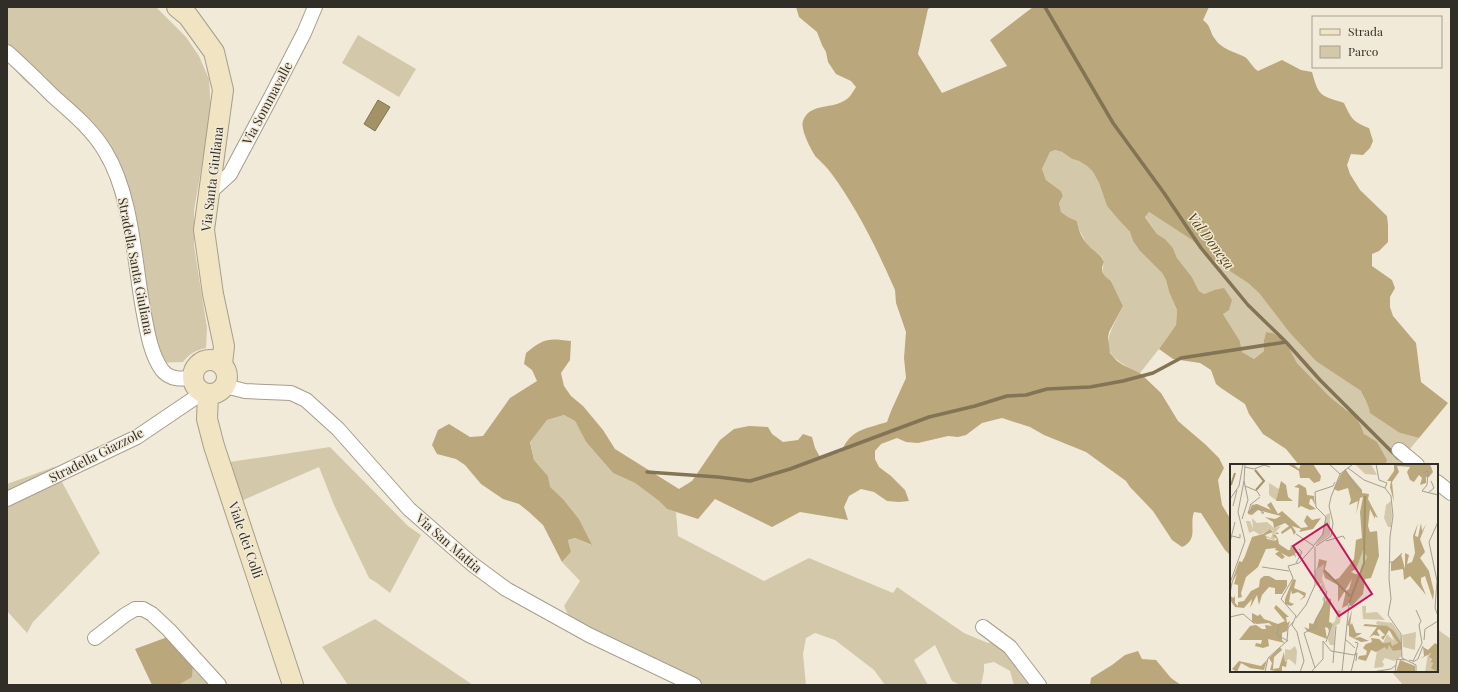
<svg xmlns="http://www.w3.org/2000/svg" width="1458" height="692" viewBox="0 0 1458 692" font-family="'Playfair Display',serif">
<rect width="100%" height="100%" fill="#f2ead8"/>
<path fill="#d4c8ab" d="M7,7H156L186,37L199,56L209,79L211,112L194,210V246L207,328L206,348C196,350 189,354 183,362L153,363L113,187L102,155L86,133L24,80L7,61Z
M358,35L416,69L399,97L342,63Z
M1055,150L1062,152L1072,159L1079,161L1087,166L1093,172L1099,183L1107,206L1117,218L1130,232L1133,241L1140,251L1162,273L1166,280L1169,292L1177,310L1176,325L1159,349L1140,373C1097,353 1104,343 1123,306L1111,281L1106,277L1102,272L1104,262L1102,257L1087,245L1078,227L1077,221L1068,217L1061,212L1059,203L1063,196L1061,191L1046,180L1042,169L1050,152Z
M1149,212L1192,240L1211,258L1248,283L1259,293L1289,332L1316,360L1361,391L1365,400L1369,405L1400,433L1419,438L1404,456L1408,465H1386L1387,460L1364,434L1361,426L1355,415L1346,410L1329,396L1297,363L1286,342L1273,333L1266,332L1264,340V351L1254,359L1242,352L1240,341L1223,314L1214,290L1204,294L1199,291L1192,277L1177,258L1173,248L1165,239L1157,234L1145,216Z
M564,415L575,421L586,442L613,473L635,483L659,501L667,509L676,512L678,536L764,581L809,558L893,593L897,587L964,633L988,643L1009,638L1040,685H1014L1010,671L994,662L984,664V671L981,685H960L952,681L935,645L914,660L928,685H885L874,670L835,640L815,633L806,638L803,654L806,685H705L576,632L564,606L580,581L562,562L571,552L568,540L575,538L591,545L579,519L563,499L549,487L548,476L534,460L530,441L547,420Z
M330,447L408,526L421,535L390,593L377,583L369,578L334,505L319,467L241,501L230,462Z
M54,467L100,553L33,622L27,633L7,611V484Z
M375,619L473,685H348L322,647Z
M1437,629L1451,639V685H1403L1391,671H1437Z
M193,662L210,685H178Z"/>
<path fill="#baa77c" d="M796,7H932L928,9L918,54L942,93L1007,66L990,40L1033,7H1209L1203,20C1212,27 1209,31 1215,39C1221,49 1235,52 1245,57C1250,61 1252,67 1258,71L1282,60L1301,70L1312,72C1319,98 1321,95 1344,103C1351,118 1353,122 1369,128L1373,141L1370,148L1363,155L1351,154L1347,165L1350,174L1360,190L1387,216L1388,225V242L1379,251L1372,254V266L1392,280L1395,288L1390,297V307L1393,316L1416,343L1421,382L1448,403L1419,438L1400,433L1370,413C1369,404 1364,399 1361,391L1316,361L1289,332L1259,293L1248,283L1210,258L1192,240L1149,212L1145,217L1157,234L1165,239L1173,248L1177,258L1192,277L1199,291L1204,294L1214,290L1224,288L1232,300L1229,310L1223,314L1240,341L1242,352L1254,359L1264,351V340L1266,332L1273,333L1286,342L1297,363L1329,396L1346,410L1355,415L1361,426L1364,434L1377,442L1387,460L1386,465H1299L1286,449L1263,434L1249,414L1245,404L1221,388L1216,384L1211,370L1200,363L1173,359L1159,349L1176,325L1177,310L1169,292L1166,280L1162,273L1140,251L1133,241L1130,232L1117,218L1107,206L1099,183L1093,172L1087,166L1079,161L1072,159L1062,152L1055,150L1050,152L1042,169L1046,180L1061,191L1063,196L1059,203L1061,212L1068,217L1077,221C1078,229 1082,239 1088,245C1093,251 1101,254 1104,262L1102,267V272L1106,277L1111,281L1123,306L1109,332L1108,338L1110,353L1117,361L1123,365L1140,373L1161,393L1178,421L1206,445L1219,458L1224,468L1218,480L1222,505L1231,520V556L1225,550L1201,513L1194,512C1189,526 1199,539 1182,547L1172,540L1153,511L1130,487L1126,481L1086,452L1044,435L1030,427L1002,418L982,423L966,435L958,437L948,436L918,443L906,442L897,438L881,444L875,451V459L879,467L891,476L905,490L909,501L899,502L887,501L874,492L861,489L849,496L844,507L848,520L800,512L772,527L715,499L698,519L667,509L659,501L635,483L613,473L586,442L575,421L564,415L547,420L530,442L534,460L548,476L550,487L563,499L579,519L592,545L575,538L568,540L571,552L562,562L543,525L529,512L519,504L503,499L481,484L465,465L456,459L437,454L432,445L438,430L449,424L470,437L483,436L510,398L537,381L532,370L524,364L526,353C544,338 548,338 571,341L570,360L561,373L564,386L571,396L583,406L603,430L615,449L679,489L692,481L720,440L734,429L749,426L768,427L772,434L783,442L798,440L803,434L812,437L815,448L820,457L841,452C851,429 865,429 887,422L891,411L906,378L904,358L906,332L896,303L895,290C877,249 857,208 831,173C827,167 821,162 816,157C811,150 800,129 803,121C810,102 833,110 847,99C851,96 853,91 856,87L851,81L836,74L828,62L826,52L822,45L817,32L799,17Z
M173,635L193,662L192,677L178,685H152L135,649Z
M1138,651L1142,659L1156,660L1171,678L1181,685H1090L1091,678L1112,665L1125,655Z"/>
<path fill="#a49267" stroke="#827454" d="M378,100L390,107L375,131L364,124Z"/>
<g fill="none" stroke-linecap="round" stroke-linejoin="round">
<path stroke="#827454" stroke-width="3.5" d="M1045,7L1113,123L1164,193L1201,248L1248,305L1286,342L1320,380L1398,458
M647,472L718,477L750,481L790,469L929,417L975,406L1007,396L1026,395L1047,389L1090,387L1123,381L1153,373L1181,358L1286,342"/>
<defs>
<path id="street" d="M7,52C23,66 38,81 53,96C72,113 91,128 105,151C132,195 134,259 143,309C147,329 150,353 162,370C170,380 181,379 193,378
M209,193L230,174L272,95L304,33L315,7
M225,386L245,391L291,393L306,400L338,429L409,509L472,564L506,589L589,635L694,685
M1399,450L1417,465
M1437,482L1451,493
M7,499L137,437L202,393
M983,627L1010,647L1039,685
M95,638L125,615L135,609H143L152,614L169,630L219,685"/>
<path id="secondary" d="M177,7L188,16L214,52L223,90L204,230L213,294L224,346L222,364
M193 377a17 17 0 1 1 34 0a17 17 0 1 1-34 0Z
M208,394L207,419L214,446L293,685"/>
</defs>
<use href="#street" stroke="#a69e8c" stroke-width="16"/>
<use href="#secondary" stroke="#a69e8c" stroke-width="22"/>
<use href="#street" stroke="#fff" stroke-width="14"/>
<use href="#secondary" stroke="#f0e4c2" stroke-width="20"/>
</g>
<g text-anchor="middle" stroke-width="3" stroke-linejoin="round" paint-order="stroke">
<g font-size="13" fill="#312e27" stroke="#f2ead8">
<text transform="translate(267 103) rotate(-62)" y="5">Via Sommavalle</text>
<text transform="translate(212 179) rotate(-83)" y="5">Via Santa Giuliana</text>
<text transform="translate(136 266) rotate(79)" y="5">Stradella Santa Giuliana</text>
<text transform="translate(96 455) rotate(-27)" y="5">Stradella Giazzole</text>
<text transform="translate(246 540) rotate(71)" y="5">Viale dei Colli</text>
<text transform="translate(449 543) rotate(41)" y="5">Via San Mattia</text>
</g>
<g font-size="14" font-style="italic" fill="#5b4611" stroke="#f2ead8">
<text transform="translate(1211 241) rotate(53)" y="5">Val Donega</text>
</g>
</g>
<g transform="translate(1230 464)">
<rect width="208" height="208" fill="#f2ead8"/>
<path d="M125,0H141L147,11L135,10ZM39,19L49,25L47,37L39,31ZM161,37L162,52L161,63H158L154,54L156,41ZM100,49V71L86,81L92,70L96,51ZM22,54L27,59L37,58L44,64L51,62L44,70L45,77L35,73V71L41,74L43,67L40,65L30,71L24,67L19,69L16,57H20L23,65ZM133,86L137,93L130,107L126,105V101ZM92,99L94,101L92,115L97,128L94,138L92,135L96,129L93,125L89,128L92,119L86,122L84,107ZM132,142H136V149L147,148L155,156L133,155ZM108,146L111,147L110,159L105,162L104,181H100L98,176L99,163L105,157ZM147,157L162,159L170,170L172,180L164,167L146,160ZM160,166L166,173L168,180L162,182L161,178L153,179L157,170L164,177ZM186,168L185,186L173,183L172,171ZM158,181H161L163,187L171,186L172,192L164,197L155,194L152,198L154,200L153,203L144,204L147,187ZM65,182L67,187L66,201L59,195L55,198V185L60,186ZM198,189L202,191L200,198L203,199L201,204L207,205V208H195Z" fill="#d4c8ab"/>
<path d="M57,0H63L69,5L71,0H83L91,12L90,17L84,19L79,14H70L69,7ZM164,0H200L203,8L199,13H196V19L190,21L192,14L189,11L184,18L180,16L177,8L180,3L167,2L169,8L162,18L164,38L160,23L161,17H157L164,7ZM115,6L132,26V29L139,30L138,35L148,54L145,52V55L140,45L138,62L140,68L147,67L149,92L141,114L135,115L133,130L122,142L119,141L120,133L118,141L112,144L116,127L119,125L122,115L108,138V121L95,114L93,108L94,100L87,105L89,95L97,97L94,108L99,109L104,116L109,114L124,95L126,76L132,74L130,48L133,33L130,34L126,51L128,37L119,41L121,36L118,24L108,27L104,25L111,10ZM133,86L137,93L129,110H125L121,108L126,105ZM51,17L56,21L58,33L63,37H46ZM69,20L76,24L77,31L84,32L85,41L82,35H80L79,40L86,45L80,46L71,42L68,44L69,24L64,23ZM41,38L48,50L52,47L71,64L78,63L74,57L77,51L82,56L91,54L83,65L69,68L71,65L62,62L66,68L64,71L61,64L52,70L51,68L59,62L55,59L44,64L43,58L35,53L45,55L51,52L28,46L22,51L18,50L22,41L27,40L41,46L37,41ZM188,59L185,72L188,73L191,59L192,67L196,60L190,75L195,88L190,94L199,107L204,128L203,136L195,112L191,114V119L196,131L180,112L174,116L173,105L161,107V99L171,90L175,105V89L179,91L177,100L182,98L185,89L183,72ZM40,65L43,68L35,71L37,75L45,77L47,75L43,72L47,68L49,70H45L48,75L49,80L58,86H60L61,81L66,88H72L65,89L66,94L64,91L59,93L51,89L55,93L52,95L45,90L49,87L45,86L46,84L36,85L28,103L16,113L11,129L12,133L8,134V121L4,120L7,110L3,117L0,132L4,134L5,131V139L8,142V138L14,137L21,127L29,123L30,115L34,112H39L46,116H57V122L52,130H45V124L39,123L32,131L29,141L27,131L20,144L22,135L14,144L5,143L0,136V123L9,97L12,98L15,92L22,73L33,70ZM63,115L66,116L64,124L76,129L75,133L69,137L74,132L68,128L62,130L61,126L59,138L64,140L61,142L55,140V135ZM97,134L101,135L99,158L102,159L99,167L98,164L95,163L97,175L77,167L74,163L79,165V159L83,160ZM46,141L59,153H56L57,159L60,157L57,167L52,169V176L55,179L38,175L39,182L33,184L25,182L26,179L31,180L32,176H9L20,162L26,161L32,165H36L35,161L42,162L39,159L27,160L22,158V149L28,152L30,150L34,155L48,160L55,157L44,144ZM122,146L120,161L122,159L126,169H132L124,174L130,173L139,177L131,178L119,172V162L117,161ZM135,160L157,162L164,167L172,180L171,186L163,187L159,181L157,186L155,183L146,188L141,186L136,197L128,195L129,192L136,191L137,187L133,184L136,180L142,178L141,174L149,175L153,179L161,178L162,182L168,179L159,166L153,176L151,173L155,171L149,165L147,167L150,172L143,171L139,174L147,163L133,162ZM205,179L208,181V208L201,204L203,199L200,198L202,195L199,193L201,189L190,195L194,192L193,183L198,186ZM50,183L52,186L44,193L43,205L49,204L54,188L55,198L57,197L56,203L52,202V208L40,206L42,199L39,194ZM37,196L34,206L20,204L11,199L7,208L2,205L9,197L31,202ZM170,196L185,202V208H166Z" fill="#baa77c" fill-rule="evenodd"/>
<path fill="none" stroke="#a49267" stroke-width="2" d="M25,6L34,17L26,26M1,21L5,9M94,106L120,132M119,139L134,99L135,32"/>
<path fill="none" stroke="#a59f91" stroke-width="1" d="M99,0L110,10M146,0L149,16L157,19L155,24M15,3L24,5L34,1L40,3M118,4L134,16L155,24L161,32L163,52L160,73L159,115L161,135L158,151L171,170L172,194L186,201V208M115,5L125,22L132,28M193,9L198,7L197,21L192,27L208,31M15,22L27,27L30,32M198,29L204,24L201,17M0,35L9,22L13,0M21,40L18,49L26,43L34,49H31M20,41L30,33M3,42L7,26M12,55L18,36L14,17L15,0M208,58L199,78L207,117L205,144L208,152M66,70L84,82M2,72L10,74V70M96,77L113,72L115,75M0,78L5,58M84,81L93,70L96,53L86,43L85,28L103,22L105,18M86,82L101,72L103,59L99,42L101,33L110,10L123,0M159,98H164L172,89M66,99L72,88L69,85M32,103L59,107M0,119L15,77L8,48L14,17M0,153L13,150L25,160M66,154L76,141L85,121V83M49,161L47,171L58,177M115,175L125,184M194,176L195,165L208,157M96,178L102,160M179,196L183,197L192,179L189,161L191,157L186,146M183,198L188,195L193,182M103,199L106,162M85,204L74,169L86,163V155L93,143L97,127M35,208L38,194L57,177L58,164L63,158M70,208L74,197L67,168L62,161L66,152L51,135L63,114L58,102L69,99L84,82M81,208L93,195V177L101,187L124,191L127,189L126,197M112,208L119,141M121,208L128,179L125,178M142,208L161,205L166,201M165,208L167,195L175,196"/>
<path fill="#c2185b" fill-opacity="0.15" stroke="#c2185b" stroke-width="2" d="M97,60L142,130L109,152L63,82Z"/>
<rect width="208" height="208" fill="none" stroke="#312e27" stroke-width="2"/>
</g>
<rect width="1458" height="692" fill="none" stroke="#312e27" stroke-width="16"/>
<rect x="1312" y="16" width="130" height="52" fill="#f2ead8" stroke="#a59f91"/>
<rect x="1320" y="29" width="20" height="6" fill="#f0e4c2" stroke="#a59f91"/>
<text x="1348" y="36" font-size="12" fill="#312e27">Strada</text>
<rect x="1320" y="46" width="20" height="12" fill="#d4c8ab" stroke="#a59f91"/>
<text x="1348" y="56" font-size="12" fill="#312e27">Parco</text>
</svg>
